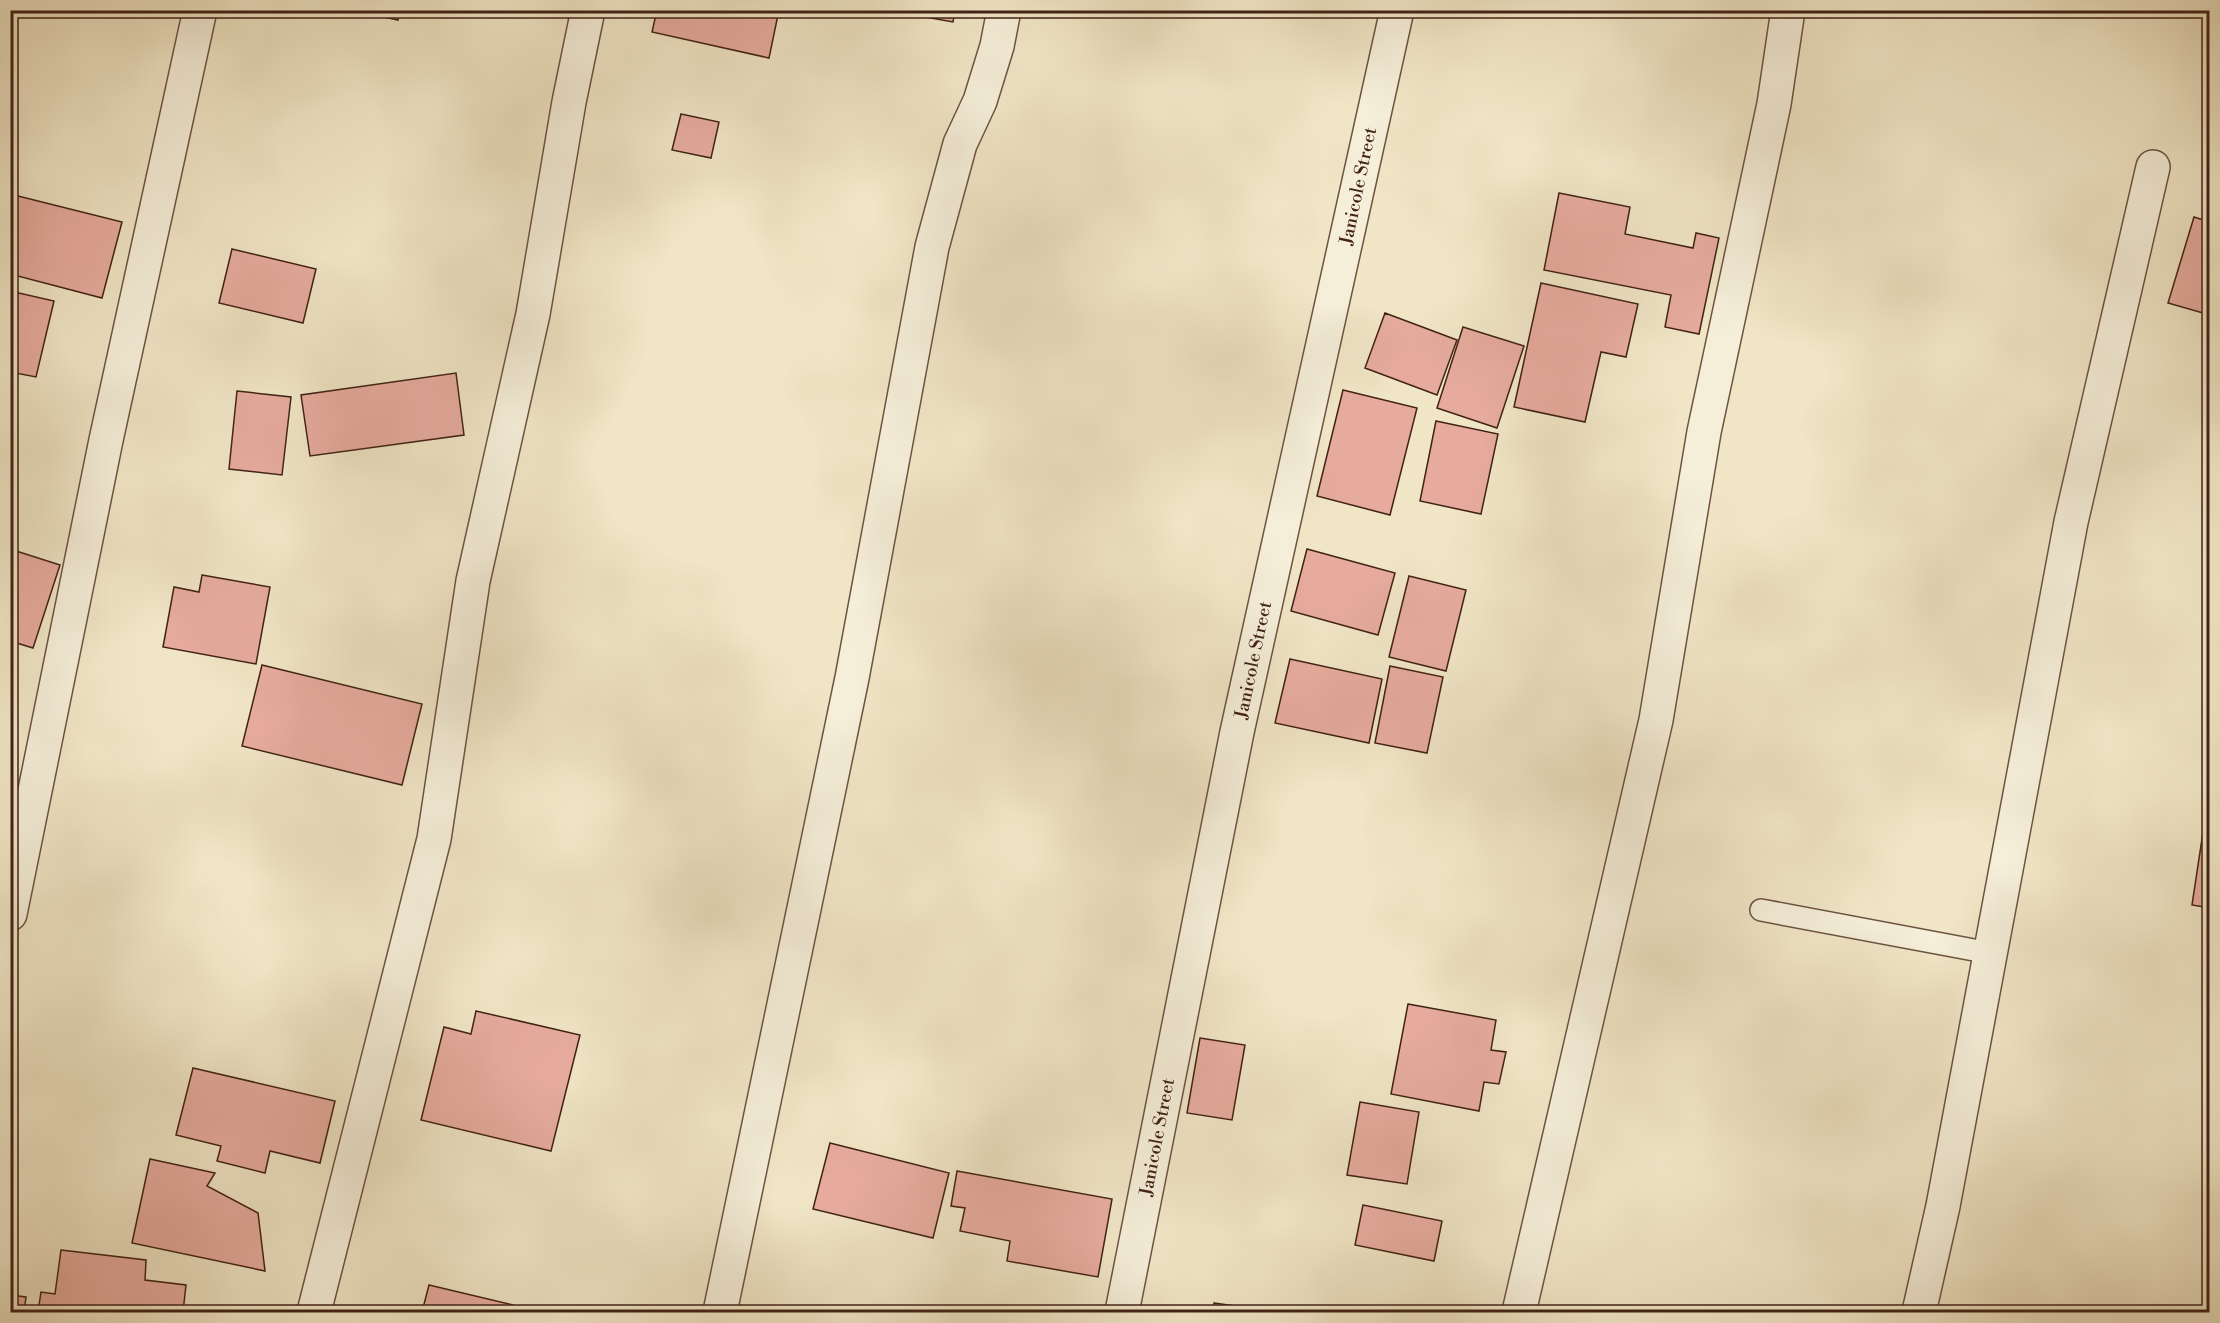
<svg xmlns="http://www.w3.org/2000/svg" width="2220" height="1323" viewBox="0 0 2220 1323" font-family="'Libre Bodoni',serif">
<rect width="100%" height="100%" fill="#f0e5c5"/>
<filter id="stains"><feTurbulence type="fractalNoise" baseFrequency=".00333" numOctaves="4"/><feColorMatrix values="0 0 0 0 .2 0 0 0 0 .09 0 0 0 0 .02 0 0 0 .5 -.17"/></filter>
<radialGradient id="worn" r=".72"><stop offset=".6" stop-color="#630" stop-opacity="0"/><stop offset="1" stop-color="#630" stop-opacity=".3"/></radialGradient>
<path fill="#e6ab9d" stroke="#412216" stroke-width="1.5" d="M352,10H400L398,20Z
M657,10H779L769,58L652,32Z
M885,10H955L953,22Z
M681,114L719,122L711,158L672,150Z
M1559,193L1630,207L1625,234L1693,248L1696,233L1719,238L1699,334L1665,327L1671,295L1544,270Z
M10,194L122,222L102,298L10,274Z
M2194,217L2210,222V315L2168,303Z
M232,249L316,269L303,323L219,303Z
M1541,283L1638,304L1626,357L1601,352L1585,422L1514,407Z
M10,291L54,301L36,377L10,372Z
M1385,313L1457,340L1437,395L1365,368Z
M1463,327L1524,346L1497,428L1437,408Z
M456,373L464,435L310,456L301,395Z
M1343,390L1417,408L1390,515L1317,496Z
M237,391L291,397L282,475L229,469Z
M1436,421L1498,434L1481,514L1420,501Z
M10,549L60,565L33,648L10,641Z
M1307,549L1395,573L1378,635L1291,611Z
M202,575L270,587L256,664L163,647L174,587L199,592Z
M1409,576L1466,590L1446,671L1389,657Z
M1290,659L1382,679L1369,743L1275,723Z
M262,665L422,704L402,785L242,746Z
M1390,666L1443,677L1427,753L1375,743Z
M2205,819L2210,820V908L2192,905Z
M1408,1004L1496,1020L1491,1050L1506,1052L1499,1084L1484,1082L1479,1111L1391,1094Z
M476,1011L580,1035L551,1151L421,1120L444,1027L471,1034Z
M1200,1038L1245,1045L1232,1120L1187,1113Z
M193,1068L335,1101L320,1163L270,1151L265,1173L217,1161L221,1146L176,1135Z
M1360,1102L1419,1112L1407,1184L1347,1175Z
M830,1143L949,1173L933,1238L813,1209Z
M150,1159L215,1173L207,1186L258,1213L265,1271L132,1243Z
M957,1171L1112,1199L1098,1277L1007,1261L1010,1241L960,1231L965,1208L951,1206Z
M1363,1205L1442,1221L1434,1261L1355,1245Z
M61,1250L146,1260L145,1280L186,1285L183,1312H38L41,1292L55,1294Z
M429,1285L513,1305L511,1312H422Z
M10,1295L26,1297L24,1312H10Z
M1214,1303L1279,1312H1213Z"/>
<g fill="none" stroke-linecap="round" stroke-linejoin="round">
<defs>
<path id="lane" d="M1761,910L1990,953"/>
<path id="street" d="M10,914L106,440L200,10
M314,1312L434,839L473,581L533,314L569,102L588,10
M720,1312L852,678L932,247L960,144L980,101L997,46L1004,10
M1122,1312L1237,732L1397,10
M1519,1312L1656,720L1704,432L1774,104L1788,10
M1919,1312L1943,1206L2071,522L2153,167"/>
</defs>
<use href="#lane" stroke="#6d5342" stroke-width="24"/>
<use href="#street" stroke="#6d5342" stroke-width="36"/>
<use href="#lane" stroke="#f5eed9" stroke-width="21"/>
<use href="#street" stroke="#f5eed9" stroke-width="33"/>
</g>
<g text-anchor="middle" stroke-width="5" stroke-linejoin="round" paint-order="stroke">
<g font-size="18" fill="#412216" stroke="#f5eed9">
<text transform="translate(1358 186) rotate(-78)" y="6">Janicole Street</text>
<text transform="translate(1253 660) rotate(-78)" y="6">Janicole Street</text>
<text transform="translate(1157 1137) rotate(-79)" y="6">Janicole Street</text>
</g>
</g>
<rect width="2220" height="1323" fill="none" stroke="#f0e5c5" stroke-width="36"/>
<rect x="12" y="12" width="2196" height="1299" fill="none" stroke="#412216" stroke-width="3"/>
<rect x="18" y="18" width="2184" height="1287" fill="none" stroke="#412216" stroke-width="1.5"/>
<rect width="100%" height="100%" filter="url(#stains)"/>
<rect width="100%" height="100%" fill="url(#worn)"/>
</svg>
